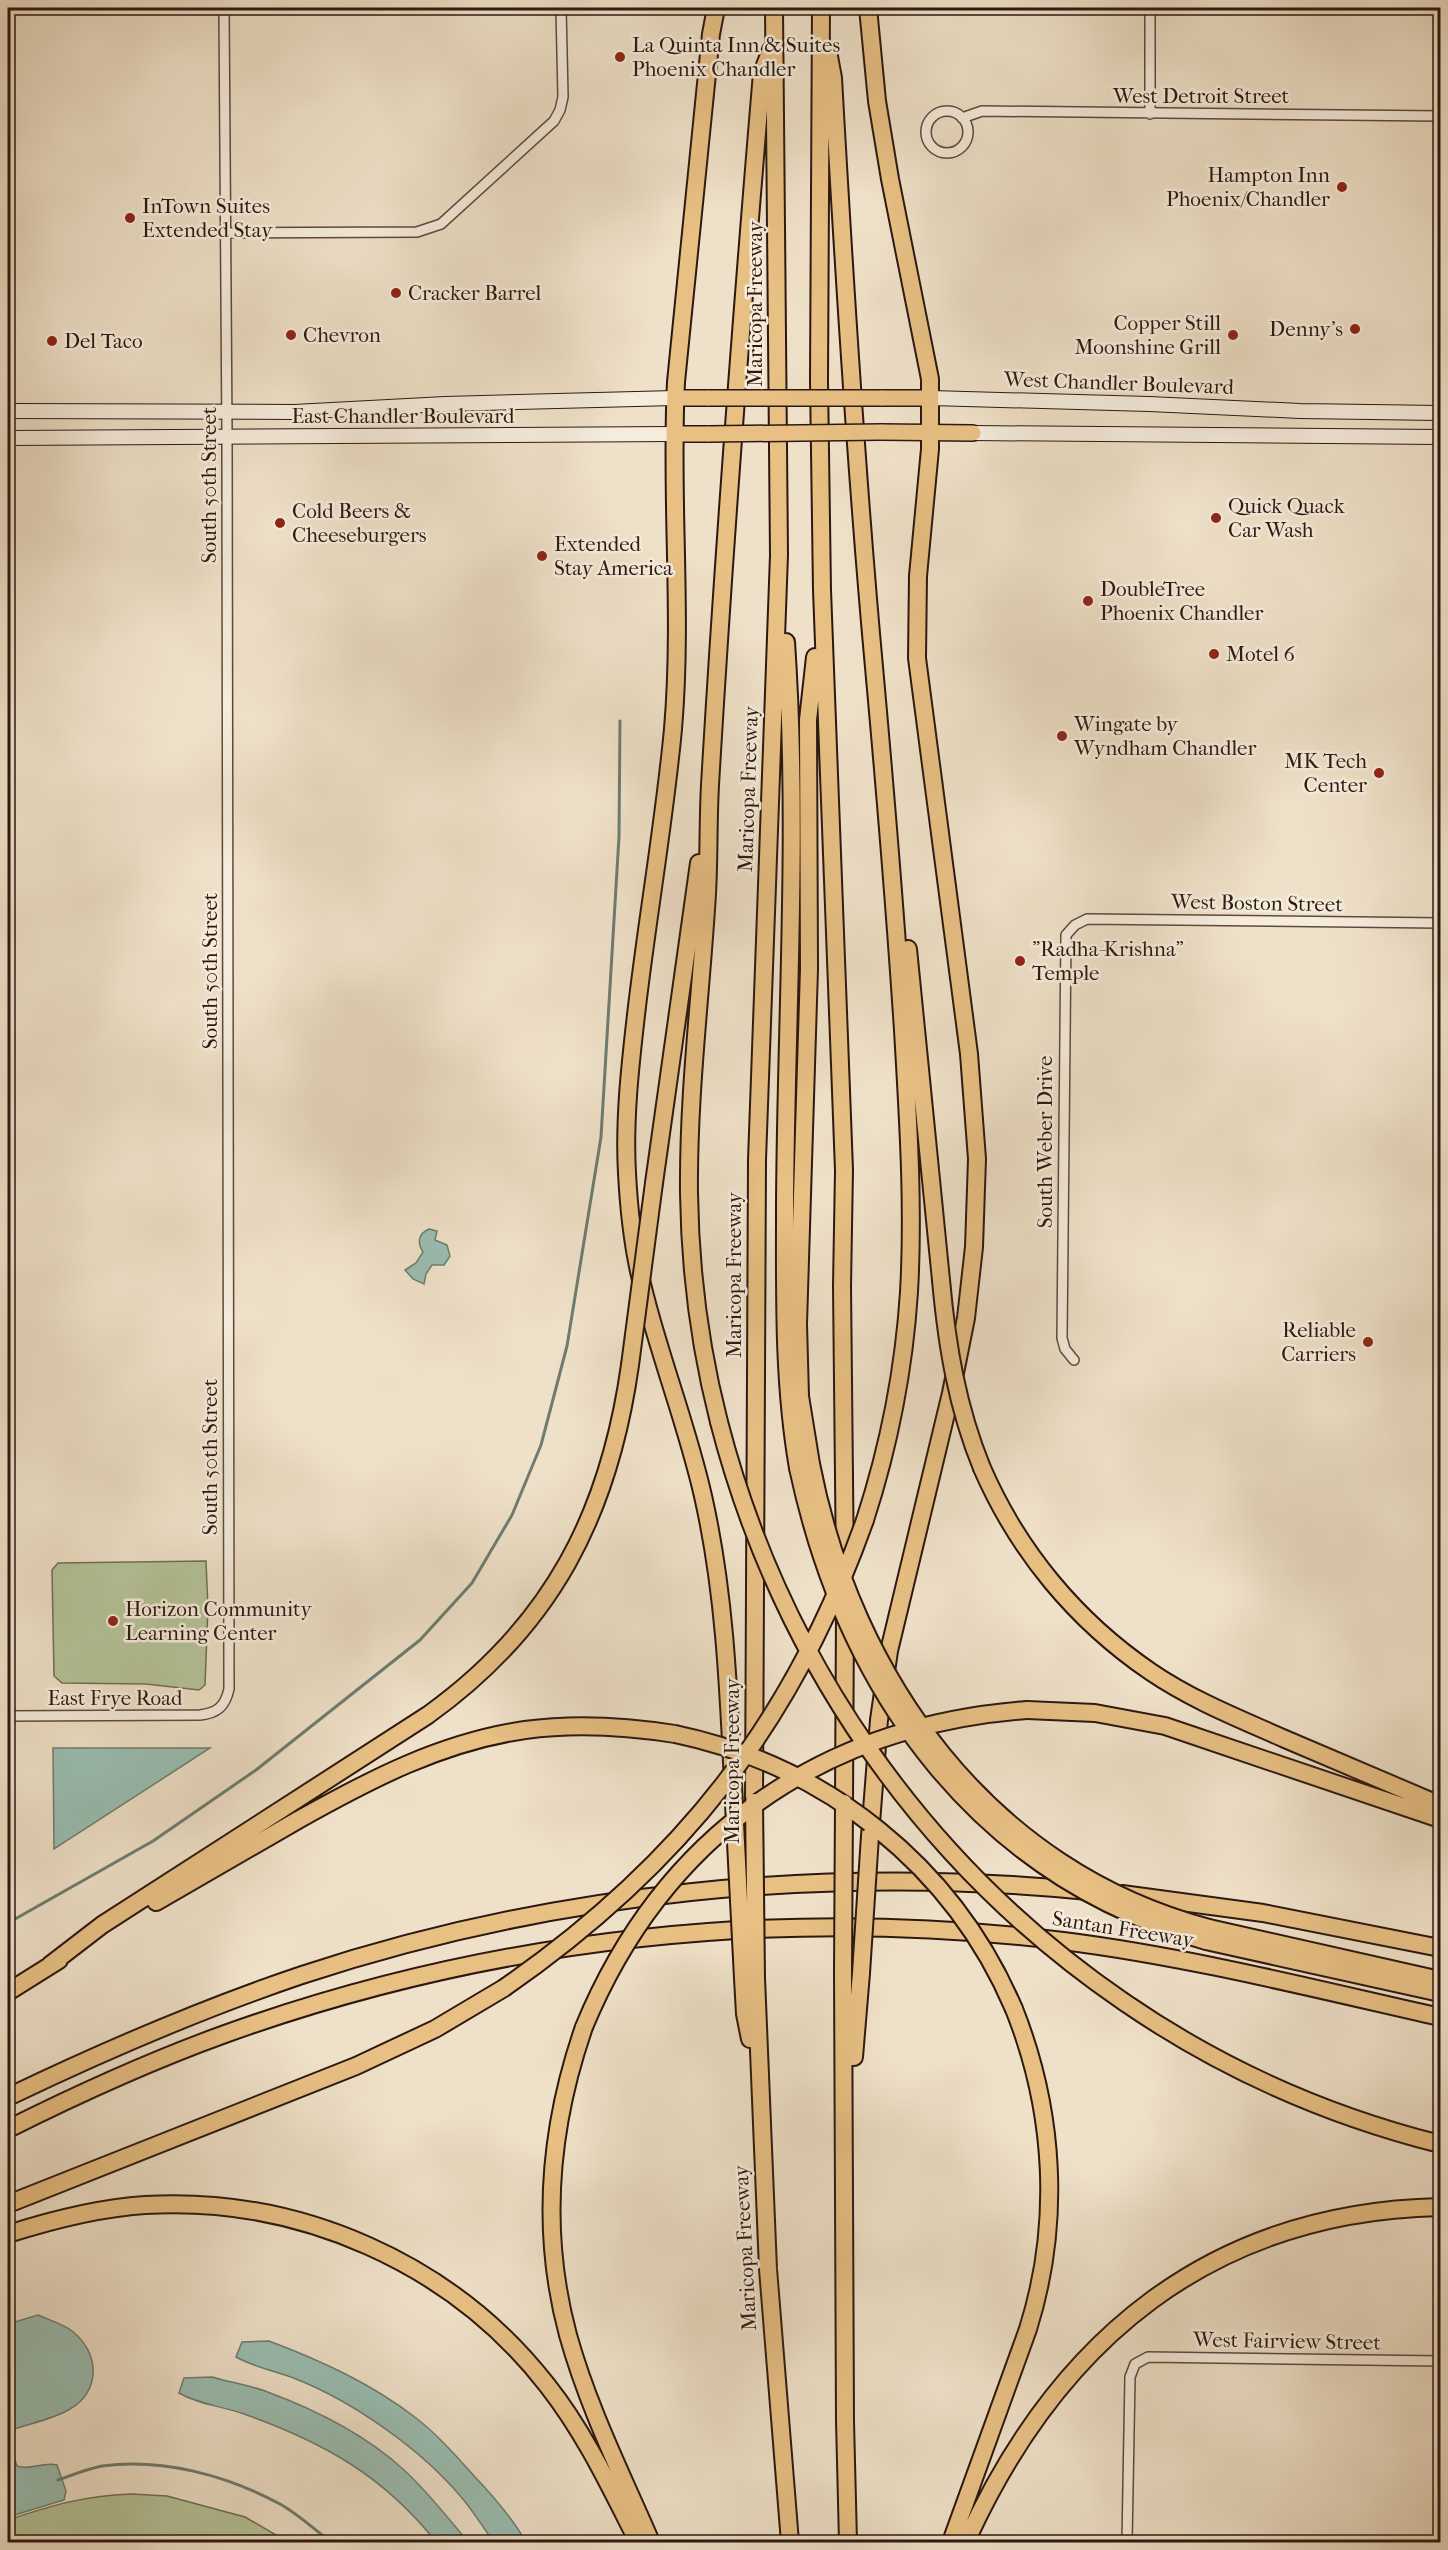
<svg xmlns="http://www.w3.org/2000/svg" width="1448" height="2550" viewBox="0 0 1448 2550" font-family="'IM FELL French Canon',serif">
<rect width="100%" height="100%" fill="#efe1c9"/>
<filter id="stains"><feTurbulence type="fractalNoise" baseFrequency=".00333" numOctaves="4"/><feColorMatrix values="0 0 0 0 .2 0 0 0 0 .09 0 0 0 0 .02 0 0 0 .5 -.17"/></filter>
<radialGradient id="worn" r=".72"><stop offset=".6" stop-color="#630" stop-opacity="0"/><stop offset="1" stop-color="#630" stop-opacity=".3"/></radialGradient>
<path fill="#b5c399" stroke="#706e54" stroke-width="1.5" d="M206,1561L208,1608L205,1685L199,1690L146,1684L62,1683L54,1676L52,1570L58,1563Z
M131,2494L167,2496L245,2517L288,2542H8V2520C53,2505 83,2496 131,2494Z"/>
<path fill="#9abeb2" stroke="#6e7c71" stroke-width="1.5" d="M429,1229L437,1231L435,1240L447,1245L450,1256L444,1265H432L426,1274L424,1284L413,1279L405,1270L416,1263L423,1252C417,1242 418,1234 429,1229Z
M53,1748H210L54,1849Z
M38,2315C49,2320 63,2324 72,2331C100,2353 101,2391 70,2409C52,2420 27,2424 8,2431V2324Z
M269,2341C322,2361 372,2384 416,2418C438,2435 457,2457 475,2477C494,2497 513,2519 526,2542H494C483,2528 474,2512 462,2498C422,2450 354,2402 296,2379C276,2371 256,2368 236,2357L242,2342Z
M212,2377C229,2382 248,2385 265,2391C314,2409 366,2435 404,2470C428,2492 448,2518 468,2542H436C384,2476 323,2442 244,2414C222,2406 200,2405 179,2393L184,2378Z
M8,2439L17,2466C31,2471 43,2461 57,2465L66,2491L64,2500L8,2517Z"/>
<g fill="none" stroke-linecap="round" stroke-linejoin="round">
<path stroke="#6e7c71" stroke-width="3" d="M8,1923L153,1841L256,1770L420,1640L472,1583L512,1515L541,1445L567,1346L601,1137L619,837L620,721
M58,2480C72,2475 87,2469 102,2466C162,2458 226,2475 280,2504C298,2514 315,2530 331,2542"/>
<defs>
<path id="minor" d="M1150,8V114
M926 132a21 21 0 1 1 42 0a21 21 0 1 1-42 0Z
M962,118L982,111L1440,116
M226,233L417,232L441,224L554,121L560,110L563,97L561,8
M1074,1360L1065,1349L1062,1338L1066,935L1075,925L1087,919L1440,923
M8,1716L200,1715C217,1713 225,1707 229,1689L227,437L224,8
M1127,2542L1130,2377L1135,2364L1148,2357L1440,2361"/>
<path id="secondary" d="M931,398L1149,404L1300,411L1440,413
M8,411L294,412L445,404L675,398
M973,433L1440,437
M8,438L674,434"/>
<path id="primary" d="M675,398H709
M881,398H931
M881,432L973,433
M674,434H709"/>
<path id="motorway" d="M716,8L711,34L676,382C670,498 683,613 673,729C664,825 647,919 636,1015C630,1067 624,1121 627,1173C629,1212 633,1250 643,1288C660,1358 687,1425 703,1496C726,1597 729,1701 734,1804
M821,8L819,381L822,590L844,1170L842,1286L845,1571
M868,8L877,101L890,179L930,379V449L918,576L917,658L969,1054L977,1159L974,1247L966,1318L951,1393L889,1651L879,1720L870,1836
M828,51L833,78C844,275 856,471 874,667C885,788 895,909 903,1030C908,1117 914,1205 909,1292C904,1370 889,1446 865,1520
M786,642C799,830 786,1018 785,1205C785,1294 783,1381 798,1468
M908,949L941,1280
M654,1183L699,863
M719,1422C700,1348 690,1270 689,1193C688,1093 701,994 707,894C709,858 708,822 710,785C724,548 742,310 762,73L771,50
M811,1464L800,1396L798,1324L809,969L808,720L815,657
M982,1468C1018,1551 1076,1621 1151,1672C1192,1700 1240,1719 1285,1739C1337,1761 1389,1783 1440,1805
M1027,1710L1095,1713L1165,1726L1440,1819
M754,1802L757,1160L779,555L774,8
M844,1803L845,1612
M1122,1894L1263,1913L1440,1948
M156,1902C204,1874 251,1847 298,1820C371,1779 442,1742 525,1730C575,1723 625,1726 675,1734
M1209,1928L1440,1980
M1206,1941L1440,1993
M50,1965L102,1925L428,1715C552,1626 609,1514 630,1365
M843,1972L845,2421L848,2542
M743,1978L745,2014L750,2039
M756,1978L768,2269L790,2542
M8,1992L59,1960
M1124,2002C1220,2068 1328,2116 1440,2144
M584,2027C549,2128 540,2231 568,2335C588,2407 622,2475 651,2542
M854,2057L861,1973
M8,2097C104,2051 201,2009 302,1975C553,1892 825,1865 1088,1891
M8,2129C78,2094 150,2061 225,2034C492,1938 781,1906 1063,1941C1190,1957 1315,1989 1440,2017
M8,2204L356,2066L435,2029L504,1988
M8,2234C52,2220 98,2208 145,2205C299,2196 452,2263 547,2385C585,2433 611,2489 638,2542
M951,2542L1028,2329C1061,2224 1055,2112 1014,2009
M966,2542C1058,2339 1211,2212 1440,2207"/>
</defs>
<use href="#minor" stroke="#5d4a3e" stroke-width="12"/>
<use href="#secondary" stroke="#2c1810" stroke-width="16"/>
<use href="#primary" stroke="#2c1810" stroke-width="18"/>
<use href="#motorway" stroke="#2c1810" stroke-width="20"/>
<use href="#minor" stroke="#f5ecdc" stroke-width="9"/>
<use href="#secondary" stroke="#f5ecdc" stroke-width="14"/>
<use href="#primary" stroke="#e8c084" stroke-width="15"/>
<use href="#motorway" stroke="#e8c084" stroke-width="16"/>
<defs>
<path id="primary-bridge" d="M709,398H881
M709,434L881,432"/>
<path id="motorway-bridge" d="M941,1280C947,1346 957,1407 982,1468
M630,1365L654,1183
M719,1422C780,1658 922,1864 1124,2002
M811,1464C853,1680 989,1870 1209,1928
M798,1468C846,1693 979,1877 1206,1941
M675,1734C827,1766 953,1866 1014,2009
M754,1802L756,1978
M734,1804L743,1978
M843,1972L844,1803
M861,1973L870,1836
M504,1988C680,1866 793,1723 865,1520
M584,2027C663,1836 821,1725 1027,1710"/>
</defs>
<use href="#primary-bridge" stroke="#2c1810" stroke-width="18" stroke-linecap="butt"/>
<use href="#motorway-bridge" stroke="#2c1810" stroke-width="20" stroke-linecap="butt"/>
<use href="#primary-bridge" stroke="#e8c084" stroke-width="15"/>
<use href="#motorway-bridge" stroke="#e8c084" stroke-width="16"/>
</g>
<g fill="#8f2418" stroke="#f5ecdc" stroke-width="2">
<circle cx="620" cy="57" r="6"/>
<circle cx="1342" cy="187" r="6"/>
<circle cx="130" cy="218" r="6"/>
<circle cx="396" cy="293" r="6"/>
<circle cx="1355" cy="329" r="6"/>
<circle cx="291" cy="335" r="6"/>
<circle cx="1233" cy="335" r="6"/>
<circle cx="52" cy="341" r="6"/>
<circle cx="1216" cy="518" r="6"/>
<circle cx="280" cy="523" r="6"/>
<circle cx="542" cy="556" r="6"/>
<circle cx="1088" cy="601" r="6"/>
<circle cx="1214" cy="654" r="6"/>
<circle cx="1062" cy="736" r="6"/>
<circle cx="1379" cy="773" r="6"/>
<circle cx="1020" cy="961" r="6"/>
<circle cx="1368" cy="1342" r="6"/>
<circle cx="113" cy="1621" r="6"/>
</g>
<g text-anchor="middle" stroke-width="5" stroke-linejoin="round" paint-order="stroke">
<g font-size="21" fill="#2c1810" stroke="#f5ecdc" text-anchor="start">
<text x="632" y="52">La Quinta Inn &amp; Suites<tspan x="632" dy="24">Phoenix Chandler</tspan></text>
<text x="1330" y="182" text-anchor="end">Hampton Inn<tspan x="1330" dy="24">Phoenix/Chandler</tspan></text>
<text x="142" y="213">InTown Suites<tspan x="142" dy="24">Extended Stay</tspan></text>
<text x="408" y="300">Cracker Barrel</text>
<text x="1221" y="330" text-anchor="end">Copper Still<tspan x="1221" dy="24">Moonshine Grill</tspan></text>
<text x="1343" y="336" text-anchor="end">Denny's</text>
<text x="303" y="342">Chevron</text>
<text x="64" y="348">Del Taco</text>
<text x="1228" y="513">Quick Quack<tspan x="1228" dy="24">Car Wash</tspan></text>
<text x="292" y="518">Cold Beers &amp;<tspan x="292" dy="24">Cheeseburgers</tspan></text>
<text x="554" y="551">Extended<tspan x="554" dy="24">Stay America</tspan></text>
<text x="1100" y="596">DoubleTree<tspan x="1100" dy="24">Phoenix Chandler</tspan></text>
<text x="1226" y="661">Motel 6</text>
<text x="1074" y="731">Wingate by<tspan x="1074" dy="24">Wyndham Chandler</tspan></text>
<text x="1367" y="768" text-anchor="end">MK Tech<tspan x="1367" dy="24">Center</tspan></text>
<text x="1032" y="956">"Radha-Krishna"<tspan x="1032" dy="24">Temple</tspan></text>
<text x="1356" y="1337" text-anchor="end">Reliable<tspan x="1356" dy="24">Carriers</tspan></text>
<text x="125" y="1616">Horizon Community<tspan x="125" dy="24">Learning Center</tspan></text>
</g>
<g font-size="21" fill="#2c1810" stroke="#f5ecdc">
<text x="1201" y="103">West Detroit Street</text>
<text transform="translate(755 304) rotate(-90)" y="7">Maricopa Freeway</text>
<text transform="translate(1119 383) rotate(2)" y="7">West Chandler Boulevard</text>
<text x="403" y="423">East Chandler Boulevard</text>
<text transform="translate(209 485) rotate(-90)" y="7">South 50th Street</text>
<text transform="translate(748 789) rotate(-88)" y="7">Maricopa Freeway</text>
<text transform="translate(1257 903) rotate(1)" y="7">West Boston Street</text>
<text transform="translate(210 971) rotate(-90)" y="7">South 50th Street</text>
<text transform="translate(1045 1142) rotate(-90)" y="7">South Weber Drive</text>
<text transform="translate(734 1275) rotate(-90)" y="7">Maricopa Freeway</text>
<text transform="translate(210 1457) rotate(-90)" y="7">South 50th Street</text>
<text x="115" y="1705">East Frye Road</text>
<text transform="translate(732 1761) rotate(-90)" y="7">Maricopa Freeway</text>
<text transform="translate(1123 1929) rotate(9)" y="7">Santan Freeway</text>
<text transform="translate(745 2248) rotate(-93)" y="7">Maricopa Freeway</text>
<text transform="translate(1287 2341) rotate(1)" y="7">West Fairview Street</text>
</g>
</g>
<rect width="1448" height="2550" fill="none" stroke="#efe1c9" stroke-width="30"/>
<rect x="9" y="9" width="1430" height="2532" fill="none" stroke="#2c1810" stroke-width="3"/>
<rect x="15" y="15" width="1418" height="2520" fill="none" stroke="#2c1810" stroke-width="1.5"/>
<rect width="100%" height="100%" filter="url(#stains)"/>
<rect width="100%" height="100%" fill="url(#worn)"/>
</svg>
